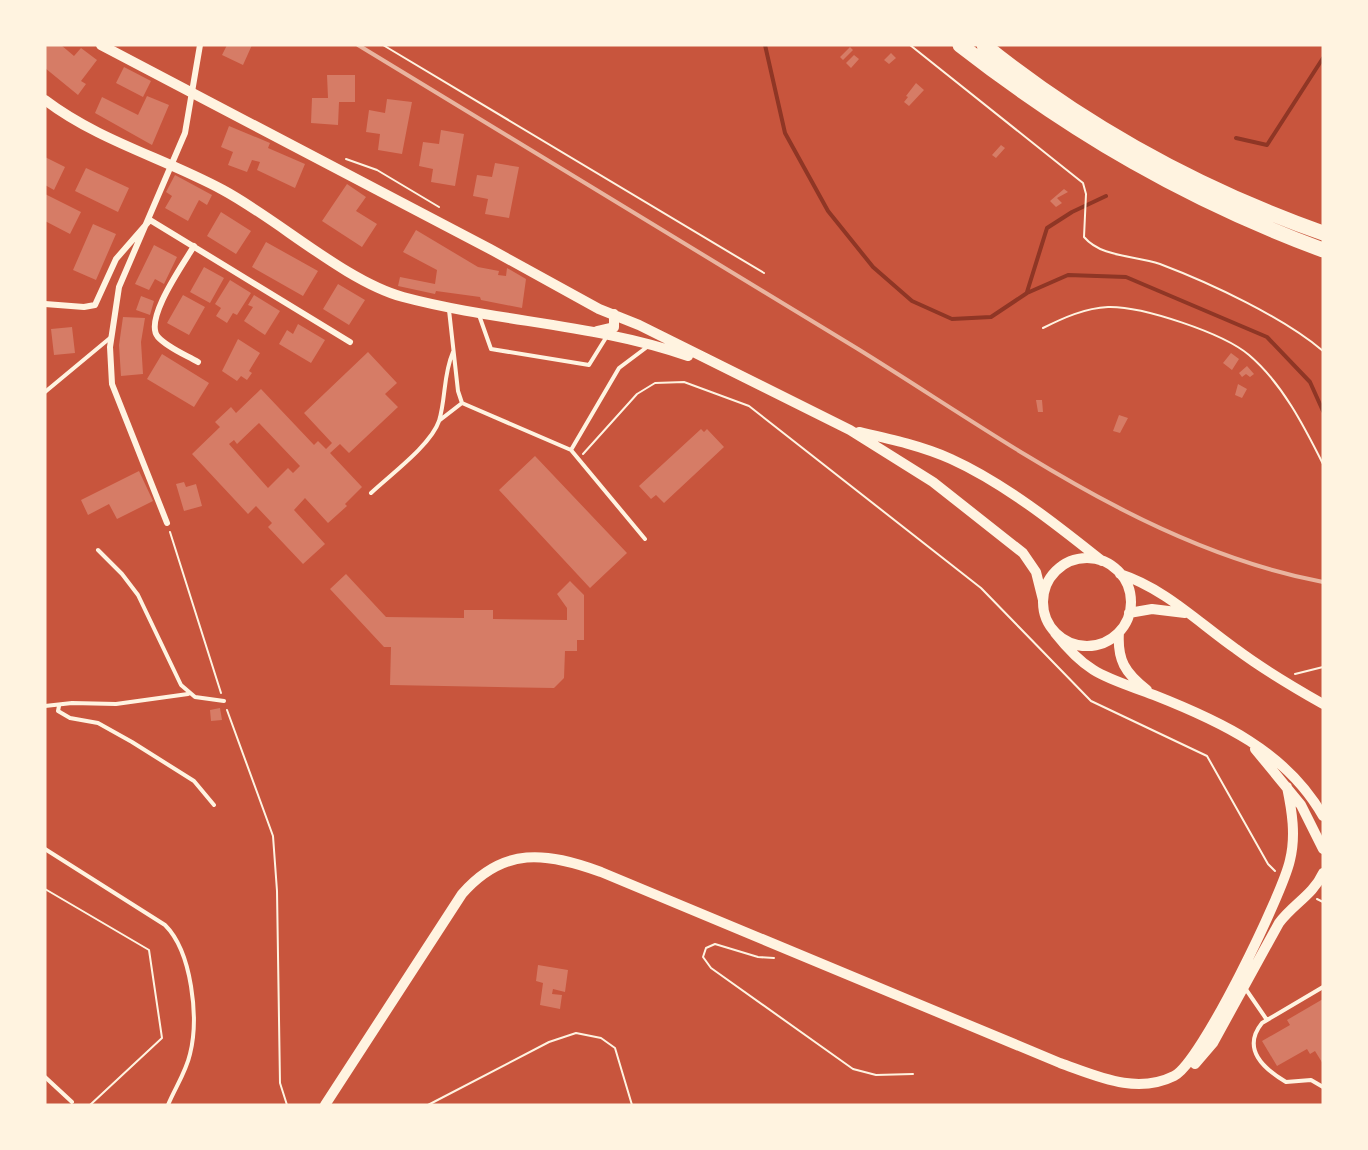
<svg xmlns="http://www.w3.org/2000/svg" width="1368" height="1150" viewBox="0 0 1368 1150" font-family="'Times New Roman',serif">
<rect width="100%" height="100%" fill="#c8553d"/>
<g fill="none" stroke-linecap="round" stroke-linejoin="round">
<path stroke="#8f3625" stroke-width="4" d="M765,45L785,133L828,211L873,267L912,301L952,319L991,317L1027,293L1068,275L1126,277L1267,337L1310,382L1323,411
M1236,138L1267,145L1323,58
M1027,292L1047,228L1072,212L1106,196"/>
</g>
<path fill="#d67c66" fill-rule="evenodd" d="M45,45H61L74,56L81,48L97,60L81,81L86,84L78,95L45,68Z
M227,45H252L243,65L222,55Z
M850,47L853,50L843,60L840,57Z
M891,53L896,58L889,64L884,60Z
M854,55L859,59L851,68L846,63Z
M124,67L151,81L143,97L116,83Z
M327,75H355V102H339L338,125L311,123L312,98H328Z
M916,83L924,90L909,106L904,102L908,97L906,96Z
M147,96L169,105L152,145L95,113L102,97L138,115Z
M387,99L412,102L402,154L378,150L380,134L366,132L369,110L385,113Z
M229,126L270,143L268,148L305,164L295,188L257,170L260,162L252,160L247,172L228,165L233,152L221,147Z
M441,130L464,134L455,186L431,182L433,169L419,166L423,142L439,144Z
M1001,145L1005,148L996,158L992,155Z
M45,157L65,167L54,190L45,185Z
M495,163L519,167L509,218L485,214L488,199L473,196L477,175L492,177Z
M86,168L129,188L118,212L75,191Z
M175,175L212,195L207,205L199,200L188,221L165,208L172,196L166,192Z
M347,184L366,197L356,211L377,224L362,247L322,221Z
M1064,189L1068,192L1057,198L1062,203L1056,207L1050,201Z
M45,194L81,212L70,234L45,221Z
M221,212L251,231L236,254L207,236Z
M93,224L116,234L96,280L73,270Z
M416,230L478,267L499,271L498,275L506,276L507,268L526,279L522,308L481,300L480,297L436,291L435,294L398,286L400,277L435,284L437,270L403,252Z
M266,242L318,271L303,296L252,267Z
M154,245L177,257L164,284L155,279L149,290L135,284Z
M204,267L224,278L210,303L190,292Z
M230,280L251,293L237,315L233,313L227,323L216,316L221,308L215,304Z
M338,284L365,300L349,325L323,309Z
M183,295L205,307L189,335L167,323Z
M254,295L280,311L265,335L244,321L253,307L248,305Z
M141,296L154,301L150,315L136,310Z
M123,317L145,318L141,342L143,374L121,376L119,345Z
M298,324L325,340L311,363L279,344L287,330L293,334Z
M72,327L75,353L54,355L51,329Z
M238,339L260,353L249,371L252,373L247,380L241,376L237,381L222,371Z
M368,352L397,383L385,394L398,407L349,453L340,444L330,453L362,487L345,504L347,506L328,523L305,498L294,510L325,544L303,564L268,527L272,523L256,506L248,514L192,454L220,427L215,422L231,407L236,413L261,389L314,445L318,441L326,449L332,443L304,413ZM259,423L300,466L293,473L288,468L268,488L229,444L234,440L237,444Z
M1231,353L1239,359L1232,370L1223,363Z
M162,354L209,383L194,407L147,379Z
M1247,366L1254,374L1250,377L1246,374L1242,377L1239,373Z
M1238,384L1247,389L1242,398L1235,395Z
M1036,400H1042L1043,412H1038Z
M1119,415L1128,418L1120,433L1113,431Z
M701,429L704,432L707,429L724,447L664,503L656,495L651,499L639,486Z
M535,456L627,553L590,588L499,490Z
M139,471L153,501L117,519L109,504L88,515L81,500Z
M184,482L186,487L196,484L202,506L184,511L176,484Z
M346,574L386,617L464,618V610H493V619L567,620V608L557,594L570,581L584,595V640H577V651H565L564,678L554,688L390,685L391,647H384L330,589Z
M220,708L222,720L211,721L210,710Z
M538,965L568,970L565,992L553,989L552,994L562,995L560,1009L540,1005L543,983L536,981Z
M1323,999V1064L1315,1051L1310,1054L1307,1049L1277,1066L1262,1041L1290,1025L1287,1020Z"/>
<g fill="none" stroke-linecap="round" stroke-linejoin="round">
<path stroke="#fff3e0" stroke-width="2" d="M383,45L764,273
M910,45L1083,183L1086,194L1084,237C1102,258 1135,255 1160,264C1210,283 1283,317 1323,351
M346,159L377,170L439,207
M1043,328C1063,318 1085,308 1108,307C1142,306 1223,333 1249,355C1282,383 1304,426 1323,464
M583,454L637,394L655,383L684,382L749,406L981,588L1091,701L1207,756L1268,864L1275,871
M170,532L221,693
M1295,674L1323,667
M227,710L273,836L277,891L280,1083L287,1105
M45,889L149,950L162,1038L90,1105
M1317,899L1323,902
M774,958L758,957L715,944L706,948L703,957L711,968L853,1069L876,1075L913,1074
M428,1105L549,1042L576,1033L601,1038L615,1048L632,1105"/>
<path stroke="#fff3e0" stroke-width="4" d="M449,310L458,391L462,403L571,450L619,368L647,347
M479,315L491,349L589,365L607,336
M45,392L110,338
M440,420L462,403
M571,450L645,539
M371,493C390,475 431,445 439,421C446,398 443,375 453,352
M98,550L122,574L138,595L181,685L195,697L224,701
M45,706L72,703L116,704L188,694
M59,706L58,711L70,718L98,723L132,742L194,781L214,805
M45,849L165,925C192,952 199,1018 190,1054C186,1072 175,1088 168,1105
M1323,987L1262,1023C1241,1049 1264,1069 1286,1082L1311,1080L1323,1087
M1245,988L1267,1020
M45,1077L72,1102"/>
<path stroke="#fff3e0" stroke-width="6" d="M194,246C184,263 143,320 158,337C168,348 186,355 198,362
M45,304L84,307L95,305L116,259L150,220L350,342
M167,523L112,384L110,347L119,287L185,133L200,45"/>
<path stroke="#fff3e0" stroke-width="10" d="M101,45L490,249L599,309L639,325L850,430L933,482L1023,553L1036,572L1043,600
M45,100C99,141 164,158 223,190C279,220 345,281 403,297C497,322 596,324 688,356
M597,331L614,327V314
M859,432C890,439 922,446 951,459C1004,483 1057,525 1102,561
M1043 602a44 44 0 1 1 88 0a44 44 0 1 1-88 0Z
M1120,574C1164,588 1199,623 1236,649C1264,670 1293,687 1323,704
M1129,613L1152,609L1185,613
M1119,632C1117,660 1125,673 1147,690
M1055,633C1089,676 1106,677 1154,695C1220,721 1286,751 1323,816
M1255,749L1301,805L1323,849
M1195,1064L1213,1043L1279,923C1293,904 1313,895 1323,873
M325,1105L462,894C504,846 546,852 601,872L1060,1063C1097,1076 1136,1095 1174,1076C1201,1063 1283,893 1290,860C1296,836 1292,811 1287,787"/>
<path stroke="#fff3e0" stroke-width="15" d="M960,45C1073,133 1188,200 1323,250
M984,45C1086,127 1199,189 1323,233"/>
<path stroke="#e9b49f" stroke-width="4" d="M358,45C525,146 692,247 858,349C1005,440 1150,549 1323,582"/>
</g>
<rect width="1368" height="1150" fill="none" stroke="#fff3e0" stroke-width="93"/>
</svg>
